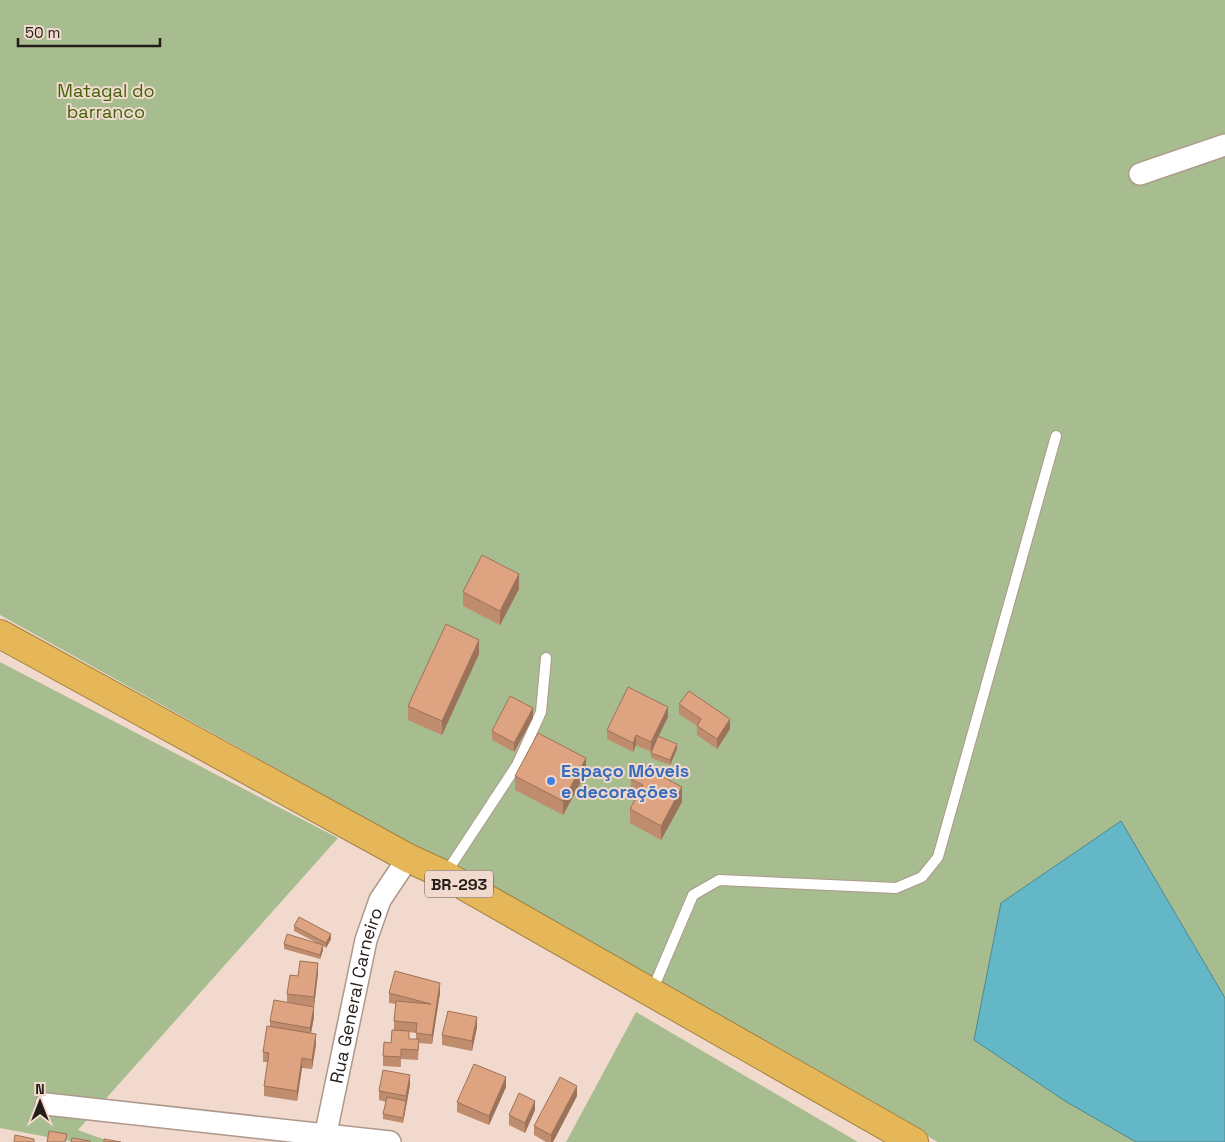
<svg xmlns="http://www.w3.org/2000/svg" width="1225" height="1142" viewBox="0 0 1225 1142" font-family="'Space Grotesk',sans-serif">
<rect width="100%" height="100%" fill="#f1dacd"/>
<path fill="#a7bd8f" d="M0,0H1225V1142H938L482,883L0,615Z
M0,662L338,838L78,1130L111,1142H74L0,1128Z
M636,1012L858,1142H566Z"/>
<path fill="#63b7c7" stroke="#508892" d="M1121,821L1225,998V1142H1136L1065,1101L974,1040L1001,903Z"/>
<g fill="none" stroke-linecap="round" stroke-linejoin="round">
<defs>
<path id="lane" d="M446,873L517,765L541,712L546,658
M652,991L693,895L719,880L896,888L922,877L938,857L1056,436"/>
<g id="street">
<path d="M1140,174L1225,145"/>
<path d="M46,1104L390,1142"/>
<path id="s1" d="M324,1142L366,940L380,900L408,858"/>
</g>
<path id="highway" d="M0,634L408,858L445,875L914,1142"/>
</defs>
<use href="#lane" stroke="#ad988b" stroke-width="12"/>
<use href="#street" stroke="#ad988b" stroke-width="24"/>
<use href="#highway" stroke="#a18142" stroke-width="30"/>
<use href="#lane" stroke="#fff" stroke-width="10"/>
<use href="#street" stroke="#fff" stroke-width="21"/>
<use href="#highway" stroke="#e5b759" stroke-width="28"/>
</g>
<path fill="#bf8c6e" fill-rule="evenodd" d="M519,589L500,625L463,606V592Z
M479,654L442,735L408,720V706Z
M679,704L730,729L717,749L697,735V726L679,714Z
M668,717L658,736L677,749L670,765L651,758V753L657,740L651,752L636,745L633,752L607,739V730Z
M533,718L514,752L492,740V731Z
M586,773L563,815L515,790V776Z
M631,779L682,802L661,840L630,823V809L636,796L631,793Z
M294,926L331,939L326,948L323,946V950L320,959L284,949V944L317,943L294,931Z
M318,973L314,1007L303,1005L314,1017L311,1033L316,1044L312,1069L302,1068L297,1101L264,1096V1086L268,1062H263V1052L270,1027V1021L287,1003V994L298,976Z
M389,993H440L432,1044L419,1043L418,1060L401,1059V1067L383,1066V1056L391,1043L394,1030V1021L396,1004L389,1003ZM409,1032L416,1033V1039H409Z
M477,1027L472,1051L442,1045V1035Z
M410,1085L403,1123L383,1119V1114L386,1102L379,1100V1091Z
M506,1087L489,1125L457,1112V1102Z
M577,1096L553,1142H546L534,1135V1126Z
M535,1110L525,1133L509,1125V1115Z"/>
<path fill="#9b725a" d="M519,574V589L500,625V611Z
M479,640V654L442,735V721Z
M668,707V717L651,752V742Z
M533,708V718L514,752V743Z
M730,719V729L717,749V739Z
M636,735V745L633,752V743Z
M677,744V749L670,765V760Z
M586,758V773L563,815V801Z
M682,787V802L661,840V826Z
M331,934V939L326,948V943Z
M323,945V950L320,959V955Z
M318,963V973L314,1007V997Z
M440,983V993L432,1044V1035Z
M314,1007V1017L310,1038V1028Z
M477,1017V1027L472,1051V1041Z
M316,1034V1044L312,1069V1060Z
M302,1058V1068L297,1101V1091Z
M410,1075V1085L403,1123L406,1096Z
M506,1077V1087L489,1125V1116Z
M577,1086V1096L553,1142H551V1135Z
M535,1101V1110L525,1133V1123Z"/>
<path fill="#dea380" stroke="#9b725a" d="M482,555L519,574L500,611L463,592Z
M446,624L479,640L442,721L408,706Z
M628,687L668,707L651,742L636,735L633,743L607,730Z
M689,691L730,719L717,739L697,726L701,719L679,704Z
M510,696L533,708L514,743L492,731Z
M538,733L586,758L563,801L515,776Z
M658,736L677,744L670,760L651,753Z
M639,764L682,787L661,826L630,809L643,785L631,779Z
M299,917L331,934L326,943L294,926Z
M287,934L323,945L320,955L284,944Z
M300,961L318,963L314,997L287,994L290,975L298,976Z
M395,971L440,983L432,1035L416,1033L417,1023L394,1021L396,1001L431,1004L389,993Z
M274,1000L314,1007L310,1028L270,1021Z
M448,1011L477,1017L472,1041L442,1035Z
M267,1026L316,1034L312,1060L302,1058L297,1091L264,1086L269,1053L263,1052Z
M392,1030L409,1031V1039H419L418,1050L401,1049V1057L383,1056L384,1042L391,1043Z
M474,1064L506,1077L489,1116L457,1102Z
M383,1070L410,1075L406,1096L379,1091Z
M560,1077L577,1086L551,1135L534,1126Z
M519,1093L535,1101L525,1123L509,1115Z
M387,1097L406,1101L403,1118L383,1114Z
M49,1131L67,1134L65,1142H47Z
M15,1135L34,1139V1142H14Z
M72,1138L90,1141V1142H71Z
M104,1139L121,1142H104Z"/>
<circle fill="#3f7fe0" stroke="#f1dacd" stroke-width="2" cx="551" cy="781" r="5"/>
<g text-anchor="middle" stroke-width="4" stroke-linejoin="round" paint-order="stroke">
<rect fill="#f1dacd" stroke="#62554e" stroke-width="1" x="425" y="870.5" width="68" height="27" rx="4"/>
<g font-size="16" font-weight="bold" fill="#241c18">
<text x="459" y="890">BR-293</text>
</g>
<g font-size="18" fill="#42630c" stroke="#f1dacd">
<text x="106" y="97">Matagal do<tspan x="106" dy="21">barranco</tspan></text>
</g>
<g font-size="18" font-weight="bold" fill="#366cbe" stroke="#f1dacd" text-anchor="start">
<text x="561" y="777">Espaço Móveis<tspan x="561" dy="21">e decorações</tspan></text>
</g>
<g font-size="18" fill="#241c18" stroke="#f1dacd">
<text dy="6" stroke="none"><textPath href="#s1" startOffset="150">Rua General Carneiro</textPath></text>
</g>
</g>
<g transform="translate(40 1102)" stroke="#f1dacd" stroke-width="4" paint-order="stroke">
<path d="M0-4L9 19L0 12L-9 19Z" fill="#241c18"/>
<text y="-8" font-size="14" font-weight="bold" text-anchor="middle" fill="#241c18">N</text>
</g>
<path d="M18 38v8h142v-8" fill="none" stroke="#241c18" stroke-width="2.5"/>
<text x="25" y="38" font-size="15" fill="#241c18" stroke="#f1dacd" stroke-width="4" paint-order="stroke">50 m</text>
</svg>
